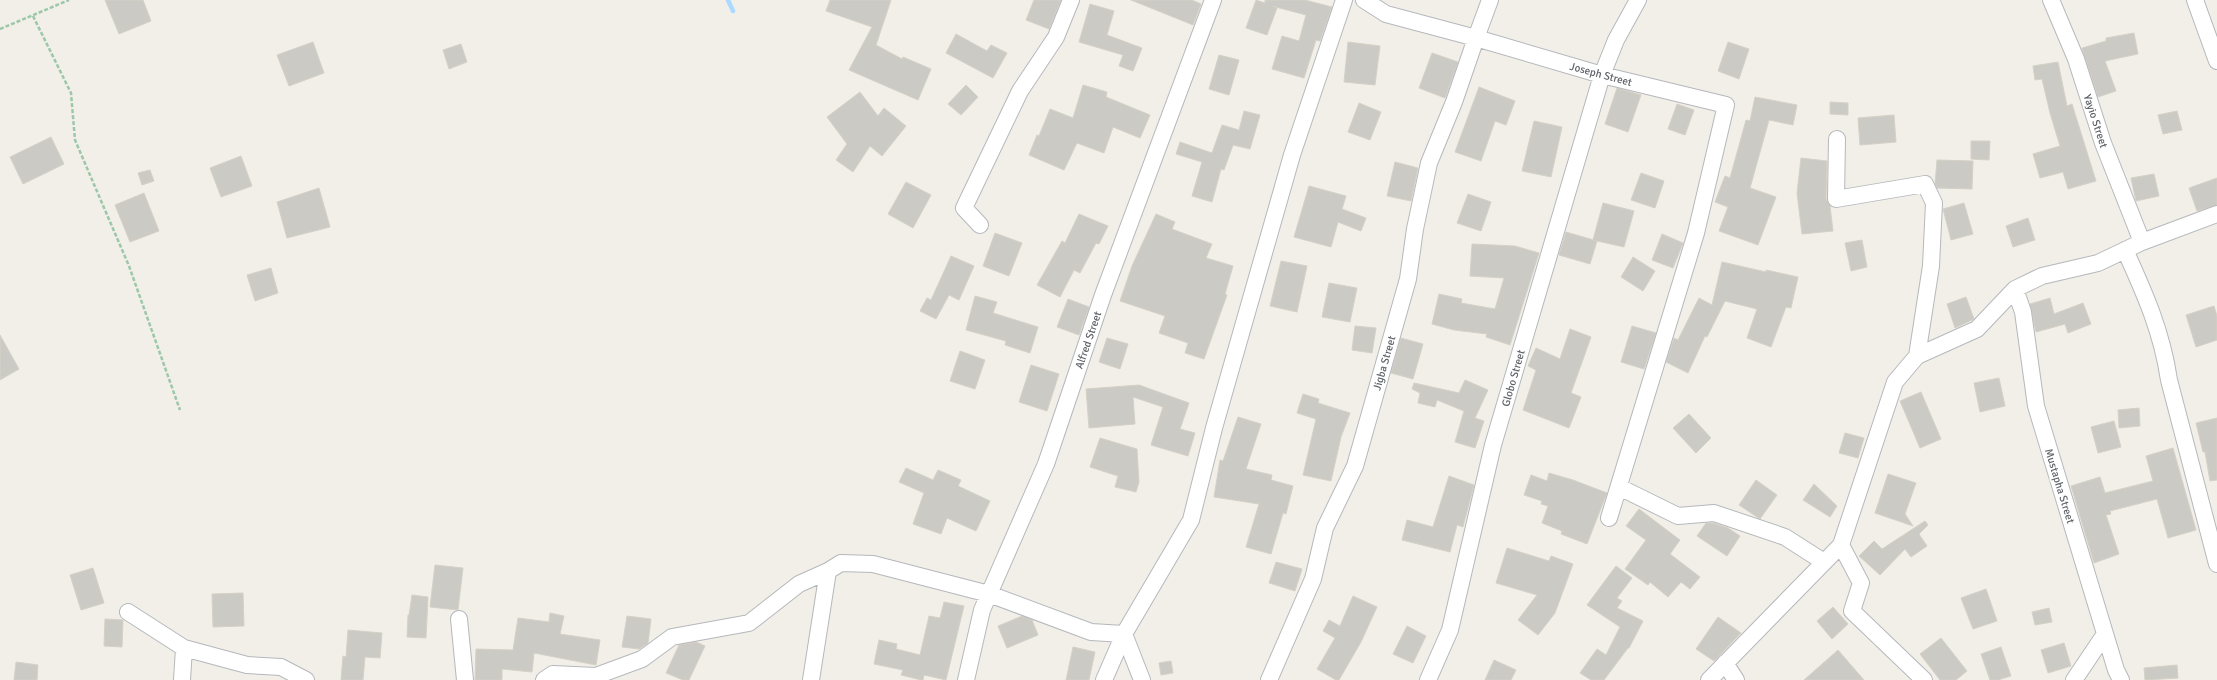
<svg xmlns="http://www.w3.org/2000/svg" width="2217" height="680" viewBox="0 0 2217 680" font-family="Signika,sans-serif">
<rect width="100%" height="100%" fill="#f1efe8"/>
<g fill="none" stroke-linecap="round" stroke-linejoin="round">
<path stroke="#aadaff" stroke-width="4.5" d="M728,0L733,11"/>
</g>
<path fill="#cccac5" stroke="#d6d1c6" d="M105,0H143L151,21L119,34Z
M830,0H891L876,45L902,59L903,57L931,69L918,100L849,70L872,27L826,11Z
M1034,0H1061L1049,29L1026,20Z
M1131,0H1192L1201,4L1193,25Z
M1256,0L1265,3V0H1305L1332,7L1320,41L1316,40L1304,78L1272,69L1282,36L1299,41L1306,15L1272,6L1277,8L1267,35L1246,28Z
M1090,4L1114,11L1107,35L1142,48L1133,71L1119,66L1123,55L1079,42Z
M2134,33L2138,54L2105,61L2116,91L2098,97L2082,48L2106,41V38Z
M956,34L987,51L991,45L1007,53L993,78L946,53Z
M313,42L324,73L289,86L277,55Z
M1348,42L1380,46L1375,85L1344,82Z
M1728,42L1749,49L1739,79L1718,71Z
M461,44L467,62L449,69L443,50Z
M1432,53L1458,62L1445,98L1419,88Z
M1219,55L1239,60L1229,95L1209,89Z
M2058,62L2067,106L2072,104L2096,181L2068,189L2063,172L2040,178L2033,154L2060,146L2050,113L2042,79L2035,80L2033,66Z
M966,85L978,97L961,115L948,104Z
M1083,85L1107,92L1106,97L1150,115L1140,138L1113,127L1104,153L1077,143L1064,170L1029,155L1037,135L1039,136L1050,109L1073,118Z
M1479,87L1515,101L1506,125L1495,121L1481,161L1455,152Z
M1617,88L1641,95L1628,132L1605,124Z
M860,92L878,116L884,108L906,126L882,156L870,146L853,172L836,160L847,144L827,117Z
M1755,97L1797,105L1793,125L1769,120L1750,188L1776,197L1758,245L1719,231L1728,207L1715,202L1725,176L1730,178L1746,120L1750,121Z
M1830,102L1848,103V115L1830,114Z
M1359,103L1381,112L1370,140L1348,132Z
M1677,104L1694,110L1685,135L1668,129Z
M1244,111L1260,115L1250,149L1233,145L1224,170L1221,169L1212,202L1192,196L1202,162L1176,154L1180,142L1212,153L1222,125L1239,130Z
M2177,111L2182,130L2163,134L2158,115Z
M1894,115L1896,142L1860,145L1858,118Z
M1534,121L1562,127L1551,177L1522,171Z
M51,137L64,164L23,184L10,157Z
M1971,141H1990L1989,160L1971,159Z
M241,156L252,186L221,197L210,168Z
M1801,158L1827,161L1826,199L1830,206L1833,231L1802,234L1797,193Z
M1937,160L1973,161L1972,189L1937,188L1935,184Z
M1395,162L1418,168L1411,201L1387,196Z
M150,170L154,181L142,185L138,173Z
M1641,173L1664,181L1655,208L1631,200Z
M2154,174L2159,196L2136,201L2131,178Z
M2217,178V205L2197,211L2189,188Z
M906,182L931,195L913,228L888,214Z
M1309,186L1346,196L1342,209L1366,218L1361,231L1338,222L1331,247L1294,237Z
M319,188L330,227L287,238L277,202Z
M144,193L159,231L130,242L115,205Z
M1468,194L1491,202L1481,231L1457,223Z
M1603,203L1634,211L1624,247L1593,240Z
M1964,203L1973,234L1951,240L1943,209Z
M1079,214L1108,226L1099,244L1096,243L1080,273L1074,270L1060,297L1037,285L1062,241L1065,243Z
M1156,214L1175,222L1172,229L1212,244L1206,258L1233,266L1225,294L1227,295L1204,359L1185,353L1188,343L1159,333L1165,316L1120,301L1132,266Z
M2028,218L2035,240L2013,247L2006,226Z
M1566,232L1597,241L1590,264L1559,255Z
M995,233L1022,243L1009,276L983,266Z
M1662,234L1683,243L1673,268L1652,260Z
M1862,240L1867,267L1851,271L1845,243Z
M1472,244L1515,246L1539,253L1510,345L1486,337L1487,334L1454,330L1432,324L1439,294L1462,299L1461,303L1495,309L1504,278L1470,276Z
M951,256L974,266L959,300L949,295L936,319L920,311L927,298L931,300Z
M1633,257L1655,271L1643,291L1621,277Z
M1281,261L1307,266L1297,312L1270,306Z
M1722,262L1766,272V270L1798,277L1791,308L1786,307L1771,347L1747,338L1757,309L1725,301L1707,337L1705,336L1688,373L1666,362L1674,338L1678,340L1699,298L1712,305Z
M271,268L278,293L255,301L247,275Z
M1329,283L1357,288L1350,322L1322,317Z
M975,296L997,302L993,313L1038,327L1030,353L1005,345L1006,341L966,330Z
M1966,297L1974,319L1955,328L1947,304Z
M2050,298L2054,314L2083,303L2091,324L2068,333L2065,324L2036,332L2030,304Z
M1068,299L1089,307L1079,335L1057,327Z
M2214,306L2217,316V340L2196,347L2186,315Z
M1355,326L1376,328L1372,353L1352,350Z
M1632,326L1656,333L1644,369L1621,362Z
M1570,329L1591,337L1571,393L1581,397L1569,428L1523,410L1536,370L1528,366L1536,348L1560,359Z
M0,335L19,369L0,380Z
M1107,338L1128,344L1120,369L1099,362Z
M1401,338L1423,344L1413,379L1391,373Z
M960,351L985,360L975,389L950,381Z
M1031,365L1059,374L1047,411L1019,402Z
M1999,378L2005,406L1980,412L1974,383Z
M1465,380L1488,390L1475,418L1484,421L1475,448L1455,442L1464,411L1437,400L1435,407L1418,403L1420,393L1412,389L1414,383L1459,393Z
M1139,385L1189,403L1180,429L1195,433L1188,456L1151,445L1163,407L1133,397L1135,424L1089,428L1086,389Z
M1921,392L1941,439L1920,448L1900,401Z
M1303,394L1319,399L1318,403L1350,413L1341,437L1331,481L1303,475L1316,419L1297,413Z
M2139,408L2140,426L2119,428L2118,410Z
M1689,414L1711,438L1696,453L1673,428Z
M1238,417L1261,424L1246,469L1272,475L1271,480L1293,486L1286,514L1283,513L1271,554L1246,547L1259,504L1214,497L1220,460L1223,461Z
M2217,418V480L2210,481L2205,452H2203L2196,423Z
M2114,421L2121,447L2098,453L2091,427Z
M1845,433L1864,438L1858,458L1839,453Z
M1100,438L1137,449L1139,482L1136,492L1115,487L1118,476L1090,467Z
M2173,448L2196,530L2168,538L2157,499L2110,511L2111,514L2106,515L2119,554L2094,563L2071,486L2100,477L2105,493L2153,481L2146,456Z
M906,468L933,480L938,470L961,480L958,486L990,501L976,531L947,518L941,534L913,524L924,493L899,482Z
M1549,473L1573,480L1607,493L1587,544L1561,534L1562,531L1542,523L1548,506L1541,504L1542,501L1524,495L1531,475L1547,481Z
M1888,474L1916,483L1905,514L1913,526L1875,513Z
M1449,476L1474,485L1463,527L1457,525L1450,552L1402,540L1407,520L1433,527Z
M1756,480L1777,495L1760,519L1739,505Z
M1814,484L1837,506L1830,517L1803,500Z
M1639,509L1680,540L1670,554L1700,577L1690,589L1681,582L1668,597L1650,582L1648,585L1625,569L1646,540L1626,526Z
M1925,521L1928,525L1919,534L1927,546L1911,557L1905,549L1880,575L1859,556L1874,541L1882,549Z
M1706,523H1713L1728,528L1740,536L1727,556L1697,536Z
M1507,548L1549,561L1551,556L1573,564L1555,613L1538,635L1518,620L1537,595L1496,583Z
M1276,562L1302,569L1295,591L1269,583Z
M435,565L463,568L458,610L430,607Z
M1616,566L1632,578L1617,598L1622,601L1617,608L1643,621L1629,648H1628L1604,680H1591L1580,673L1597,649L1606,655L1620,627L1587,605Z
M93,568L104,603L81,610L70,575Z
M1986,589L1997,621L1973,629L1961,598Z
M243,593L244,626L213,627L212,594Z
M412,595L428,597L426,638L407,637L408,615H409Z
M1353,596L1377,607L1361,642L1339,680H1336L1317,669L1335,638L1323,631L1329,620L1340,626Z
M944,602L964,606L946,680L924,675L923,680H921L901,675L903,670L874,664L879,640L897,644L896,649L920,655L929,616L940,618Z
M1833,607L1848,624L1832,639L1817,621Z
M2049,608L2052,622L2035,625L2032,612Z
M550,613L564,616L560,634L600,640L596,665L534,653L532,672L502,669V680H475L476,649L513,650L518,618L549,622Z
M627,616L651,619L648,643L639,649L622,647Z
M1022,616L1032,620L1038,635L1007,648L998,626Z
M1718,617L1741,633L1714,661L1696,649Z
M105,619L123,620L122,647L104,646Z
M1407,626L1426,636L1413,663L1393,654Z
M348,630L382,633L380,658L365,657L363,680H341L343,656L346,657Z
M1941,638L1967,671L1956,680H1940L1920,654Z
M696,642L705,646L689,680H683L666,673L679,645Z
M2064,643L2071,666L2048,673L2041,650Z
M1073,647L1095,652L1089,680H1066Z
M2001,647L2011,676L1998,680H1990L1981,654Z
M1838,650L1864,680H1804Z
M1494,660L1516,670L1511,680H1485Z
M1171,661L1173,673L1161,675L1159,663Z
M16,662L38,665L37,680H14Z
M2177,665L2178,678L2145,680L2144,668Z"/>
<g fill="none" stroke-linecap="round" stroke-linejoin="round">
<defs>
<path id="street" d="M1364,0L1386,14L1476,38L1490,0
M2051,0L2076,59L2103,143L2142,242
M2195,0L2217,61
M1837,139L1836,199L1925,184L1934,203L1931,266L1917,356
M980,225L964,208L1020,91L1056,37L1071,0
M2125,250C2145,294 2162,332 2169,380L2217,564
M2015,289L2023,312L2036,406L2116,670L2121,680
M1619,487L1678,516L1714,513L1785,537L1824,562
M1841,545L1861,583L1852,611L1924,680
M128,612L184,648L247,665L281,667L306,680
M459,619L465,680
M1124,634L1142,680
M1725,663L1736,680
M182,680L184,648
M544,680L553,674L596,676L642,659L672,637L749,623L799,584L828,571
M811,680L828,571L841,563L873,564L989,594L1091,632L1124,634
M966,680L982,610L1046,464L1103,295L1213,0
M1104,680L1124,634L1191,520L1214,428L1292,155L1344,0
M1269,680L1313,579L1325,528L1355,466L1408,279L1415,229L1429,163L1454,102L1476,38L1602,75L1726,105L1696,233L1609,518
M1428,680L1450,630L1493,445L1602,75L1616,40L1638,0
M1709,680L1841,545L1895,382L1917,356L1977,329L2015,289L2042,276L2098,263L2142,242L2217,214
M2074,680L2105,634"/>
</defs>
<use href="#street" stroke="#b5b8bc" stroke-width="18"/>
<path stroke="#9cc7a9" stroke-width="2.5" stroke-dasharray="4 2" stroke-linecap="butt" d="M33,16L71,93L75,140L129,266L180,410
M0,29L69,0"/>
<use href="#street" stroke="#fff" stroke-width="16"/>
</g>
<g text-anchor="middle" stroke-width="3.5" stroke-linejoin="round" paint-order="stroke">
<g font-size="11" fill="#5f6368" stroke="#fff">
<text transform="translate(1601 74) rotate(15)" y="4">Joseph Street</text>
<text transform="translate(2096 121) rotate(72)" y="4">Yayio Street</text>
<text transform="translate(1088 340) rotate(-71)" y="4">Alfred Street</text>
<text transform="translate(1384 363) rotate(-74)" y="4">Jigba Street</text>
<text transform="translate(1513 378) rotate(-74)" y="4">Globo Street</text>
<text transform="translate(2060 486) rotate(73)" y="4">Mustapha Street</text>
</g>
</g>
</svg>
